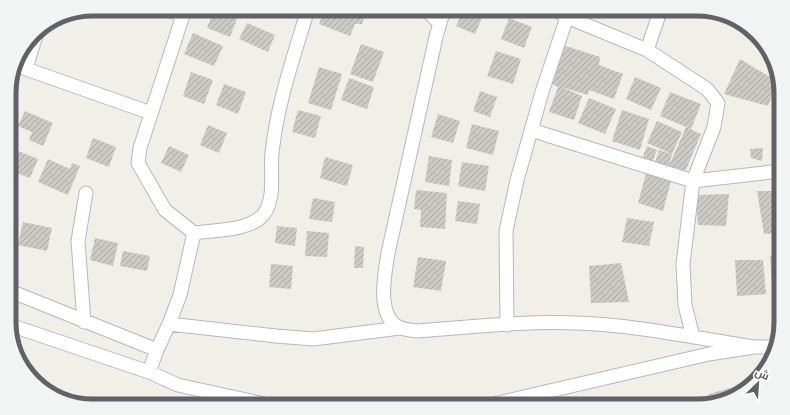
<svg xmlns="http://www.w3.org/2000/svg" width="790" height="415" viewBox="0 0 790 415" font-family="'Roboto Condensed',Cairo,sans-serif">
<defs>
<pattern id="building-hatch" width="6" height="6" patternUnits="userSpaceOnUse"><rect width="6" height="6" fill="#cccac5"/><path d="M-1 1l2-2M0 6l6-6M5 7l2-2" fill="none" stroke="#a9a8a4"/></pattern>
</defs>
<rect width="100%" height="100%" fill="#f1efe8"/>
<path fill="url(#building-hatch)" d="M214,9H222L238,16L230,37L207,28Z
M325,9H367L362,24H355L350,36L319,24Z
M464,9H486L475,34L456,26Z
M509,18L532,27L524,48L501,39Z
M247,23L275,35L268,52L239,39Z
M193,33L223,46L214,66L184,54Z
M361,44L384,52L373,82L350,74Z
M566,46L600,57L599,65L623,74L614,99L589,90L588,95L561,87L582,96L574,120L549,112L558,87L548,82L559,48Z
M496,51L521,59L513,84L487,76Z
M740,59L778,82L768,106L724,94Z
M319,67L342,74L331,110L308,103Z
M191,72L213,80L204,104L183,96Z
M635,77L661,88L651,110L626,99Z
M349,78L374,87L367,109L341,100Z
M224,84L246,92L238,114L216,105Z
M480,91L497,97L490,117L473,111Z
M670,92L701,104L691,129L686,127L701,134L685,172L669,166L686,127L660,116Z
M589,98L616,109L605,134L578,123Z
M298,110L321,116L315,138L292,132Z
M622,110L649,119L640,150L612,141Z
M25,111L53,123L43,146L29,140L32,132L18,126Z
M438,114L460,121L453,143L431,137Z
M657,121L682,132L672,154L647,143Z
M472,124L499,131L493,155L466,148Z
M208,125L227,133L219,153L200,145Z
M93,138L116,147L109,167L86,158Z
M169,146L189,155L181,172L161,163Z
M647,146L657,150L652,163L642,159Z
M11,148L38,159L30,178L9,170V152Z
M763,148L762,161L751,158L750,149Z
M659,150L672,154L669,166L655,162Z
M429,156L452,160L449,186L425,182Z
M325,157L353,165L347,186L320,178Z
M48,159L70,169L72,163L80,166L68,195L38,182Z
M462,162L489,166L485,191L458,186Z
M647,170L672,178L663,211L638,203Z
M416,190L447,193L445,229L420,227L421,210L414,209Z
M757,191H781V233L764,234Z
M729,194L726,226L698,225L695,195Z
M313,198L335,202L332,222L309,219Z
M458,201L480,204L477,224L455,221Z
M627,218L654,222L649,246L622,242Z
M23,222L52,228L47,251L18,245Z
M277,226L297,228L295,246L275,243Z
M307,231L329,233L327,257L305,256Z
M95,238L118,243L113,266L90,260Z
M355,246L364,247L363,268H354Z
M123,251L150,256L147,271L120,266Z
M770,256H781V317H774Z
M418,257L446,261L441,291L413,287Z
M735,260H763L766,294L737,296Z
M621,263L629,302L591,303L589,266Z
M271,264L293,266L291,289L269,287Z
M734,387L736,395L712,403L709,394Z"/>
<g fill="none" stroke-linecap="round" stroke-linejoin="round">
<defs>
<path id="minor" d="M165,9L182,15
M185,9L140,148L138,163L165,210L194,233L180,295L169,324L276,336L313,339L400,328
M425,9L440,24
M444,9L436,37L388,253C385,273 375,318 401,328C406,330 412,330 417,331C470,327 524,321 577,323C636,325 696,338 754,347
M567,17L647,50L707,89L718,103L714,127L693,181L683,264L685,305L693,337
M647,50L661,9
M15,65L151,113
M26,68L38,29
M531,130L693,181L781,171
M10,223V259
M194,233C214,230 249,231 263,215C276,200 270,172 272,153C277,104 294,56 308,9
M10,291L157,350L169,324
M84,322L78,241L86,193
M10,325L149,372L178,385L273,406
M507,325L506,231L517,180L542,92L567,17L554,9
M149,372L157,350
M485,406L709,354L754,347H775"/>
</defs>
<use href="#minor" stroke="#b5b8bc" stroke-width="15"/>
<use href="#minor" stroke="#fff" stroke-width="13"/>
</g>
<path d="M0 0H790V415H0ZM93 16H697A77 77 0 0 1 774 93V322A77 77 0 0 1 697 399H93A77 77 0 0 1 16 322V93A77 77 0 0 1 93 16Z" fill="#f2f3f3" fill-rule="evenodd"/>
<path fill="none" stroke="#5f6368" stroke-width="5" d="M93 16H697A77 77 0 0 1 774 93V322A77 77 0 0 1 697 399H93A77 77 0 0 1 16 322V93A77 77 0 0 1 93 16Z"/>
<g transform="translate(758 383) rotate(25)" stroke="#ffffff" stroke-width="3" paint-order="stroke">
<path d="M0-3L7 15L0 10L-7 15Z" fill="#5f6368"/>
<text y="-6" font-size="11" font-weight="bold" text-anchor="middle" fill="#5f6368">ش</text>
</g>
</svg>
